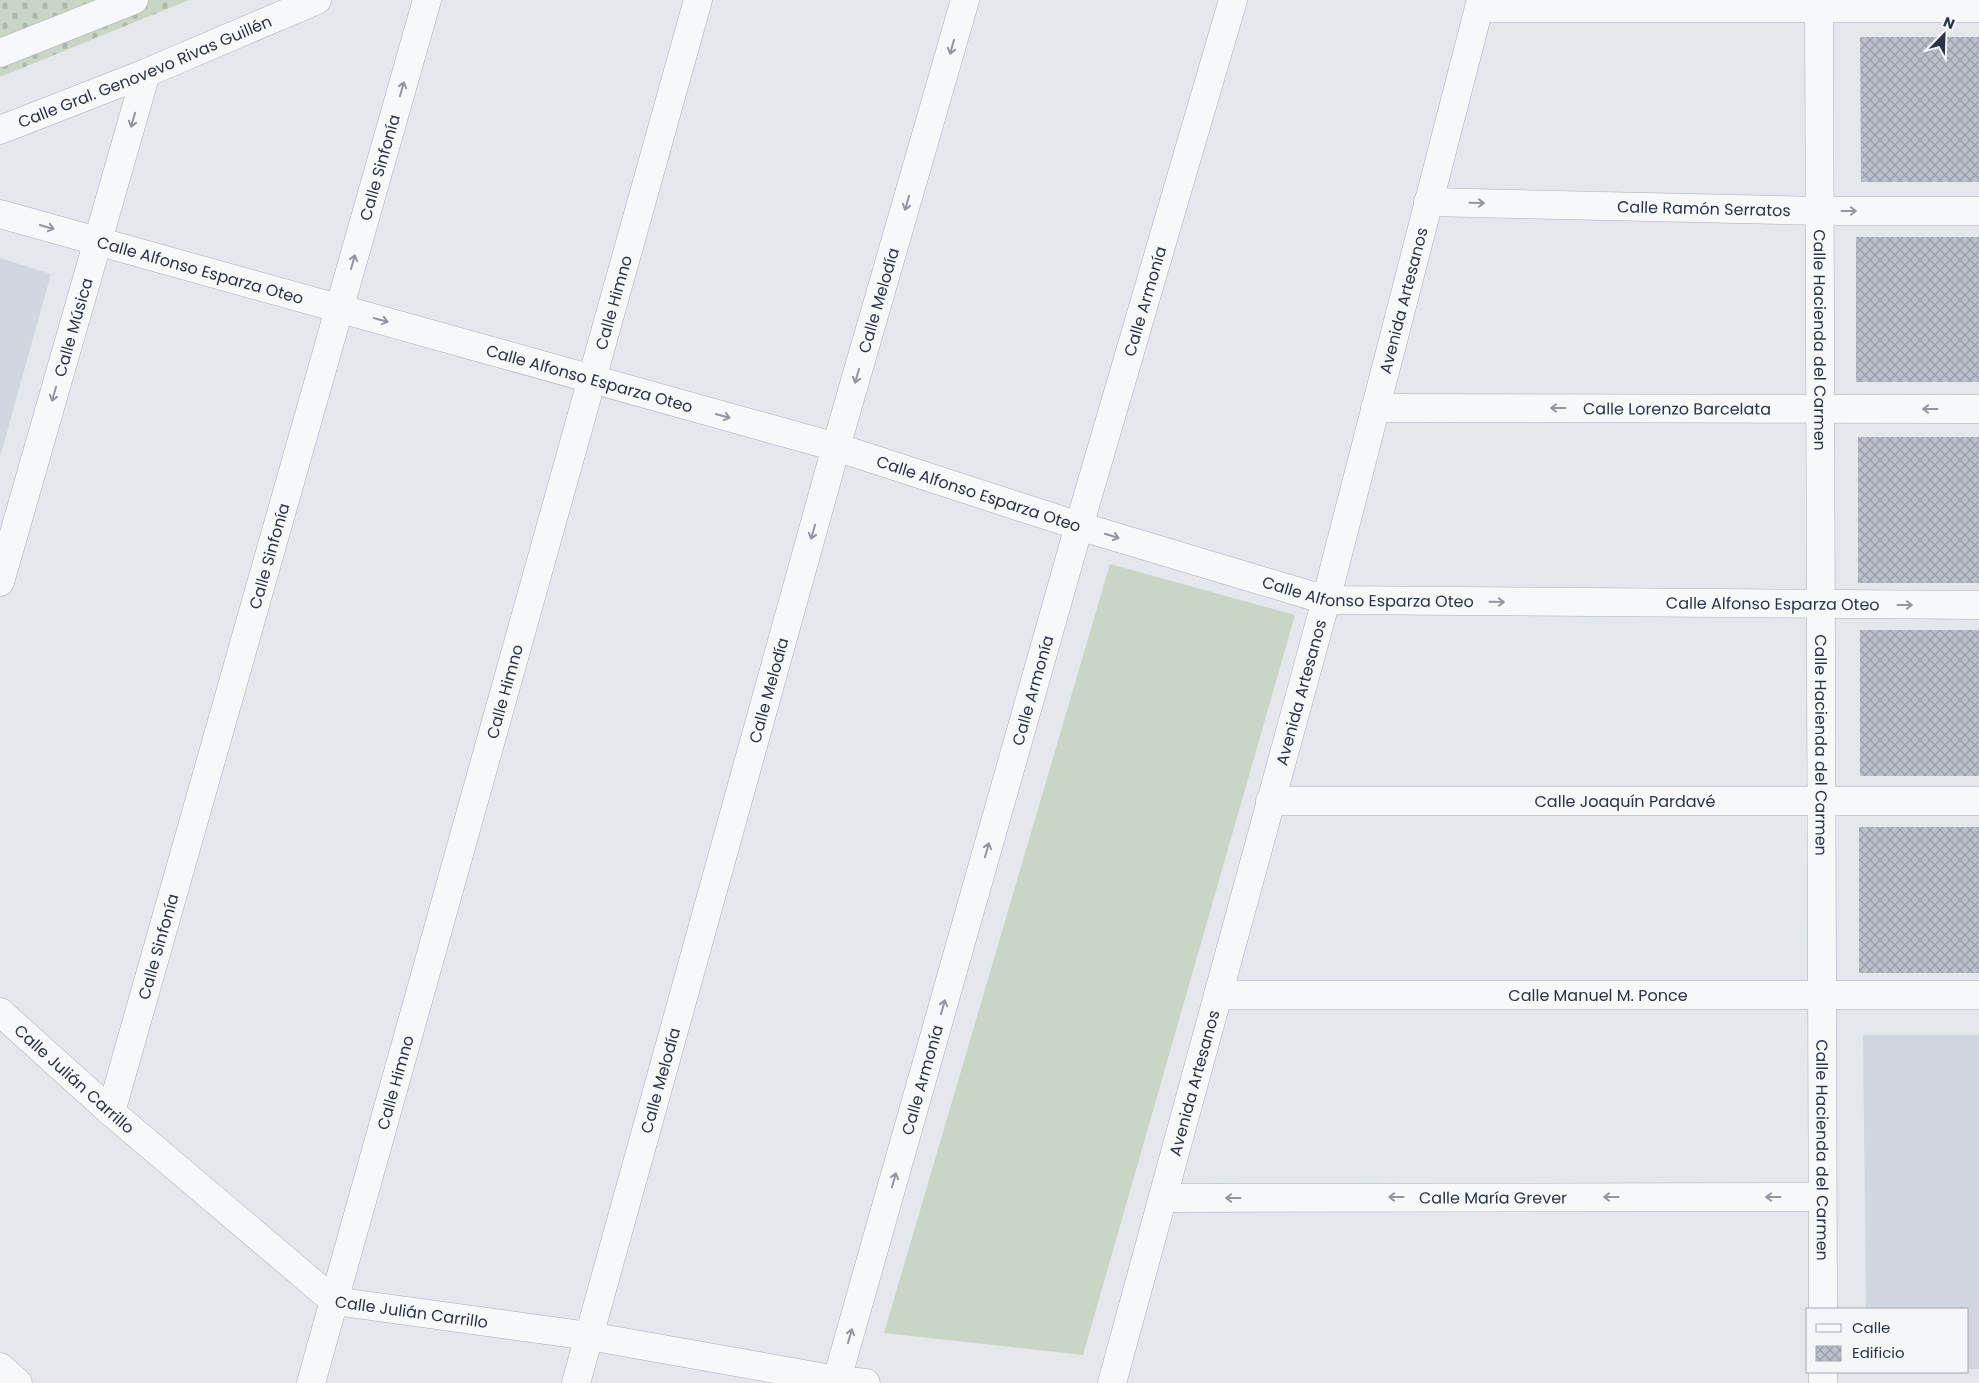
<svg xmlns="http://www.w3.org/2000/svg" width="1979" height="1383" viewBox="0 0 1979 1383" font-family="Poppins,sans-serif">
<defs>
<pattern id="cemetery-stones" width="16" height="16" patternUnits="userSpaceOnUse" patternTransform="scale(1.25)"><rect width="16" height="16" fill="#c9d6c5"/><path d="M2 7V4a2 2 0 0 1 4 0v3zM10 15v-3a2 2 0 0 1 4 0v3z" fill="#adb8ab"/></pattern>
<pattern id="building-cross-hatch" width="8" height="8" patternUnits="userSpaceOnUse" patternTransform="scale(1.25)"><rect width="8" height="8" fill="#bbc0ca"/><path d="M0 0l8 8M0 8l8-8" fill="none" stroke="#989da6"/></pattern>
</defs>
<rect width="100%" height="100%" fill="#e4e7ec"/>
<path fill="#d2d6de" d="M0,258L51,274L0,457Z
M1863,1035H1979V1369H1968V1309H1866Z"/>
<path fill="url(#cemetery-stones)" d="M0,0H189L0,77Z"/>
<path fill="#c9d6c5" d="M1110,564L1295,615L1083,1355L884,1333Z"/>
<path fill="url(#building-cross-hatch)" d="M1860,37H1979V182H1861Z
M1856,237H1979V382H1856Z
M1858,437H1979V583H1858Z
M1860,630H1979V776H1860Z
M1859,827H1979V973H1859Z"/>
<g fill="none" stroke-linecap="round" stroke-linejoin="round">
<defs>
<g id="minor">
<path id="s1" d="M1819,0L1823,1309"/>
<path d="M1479,8H1979"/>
<path d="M0,53L134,0"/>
<path id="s2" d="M0,130L146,73L317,0"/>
<path id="s3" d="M1428,202L1820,211H1979"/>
<path id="s4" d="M0,214L836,447L1079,526L1326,600L1979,605"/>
<path id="s5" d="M1375,408L1979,409"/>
<path id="s6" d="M0,582L146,73"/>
<path id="s7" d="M1270,801H1979"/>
<path id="s8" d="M1218,995H1979"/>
<path id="s9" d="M0,1012L111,1112L334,1301L589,1336L837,1380L866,1383"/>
<path id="s10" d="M111,1112L427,0"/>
<path id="s11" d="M1163,1198L1822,1197"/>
<path d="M0,1367L18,1383"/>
<path d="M1823,1372V1383"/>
<path id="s12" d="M311,1383L698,0"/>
<path id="s13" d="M576,1383L836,447L965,0"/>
<path id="s14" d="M836,1383L1079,526L1233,0"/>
<path id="s15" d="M1112,1383L1326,600L1481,0"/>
</g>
</defs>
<use href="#minor" stroke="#a9aeb7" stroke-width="29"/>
<use href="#minor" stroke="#f7f8fa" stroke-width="28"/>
</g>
<defs><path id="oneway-shaft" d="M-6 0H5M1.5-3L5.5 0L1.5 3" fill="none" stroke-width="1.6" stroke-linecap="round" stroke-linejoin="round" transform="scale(1.25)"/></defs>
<g stroke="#9196a0">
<use href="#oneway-shaft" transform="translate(952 47) rotate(106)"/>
<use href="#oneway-shaft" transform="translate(402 89) rotate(-74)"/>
<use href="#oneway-shaft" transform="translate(133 120) rotate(106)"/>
<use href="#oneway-shaft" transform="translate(907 203) rotate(106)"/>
<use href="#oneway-shaft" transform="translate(1477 203) rotate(1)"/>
<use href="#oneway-shaft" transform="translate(1849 211)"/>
<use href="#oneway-shaft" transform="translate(47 227) rotate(16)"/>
<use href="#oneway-shaft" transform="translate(353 262) rotate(-74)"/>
<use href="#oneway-shaft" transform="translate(381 320) rotate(16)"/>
<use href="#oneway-shaft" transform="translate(857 376) rotate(106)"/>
<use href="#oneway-shaft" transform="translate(54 394) rotate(106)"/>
<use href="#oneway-shaft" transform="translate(1558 408) rotate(-180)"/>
<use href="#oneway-shaft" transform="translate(1930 409) rotate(180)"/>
<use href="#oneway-shaft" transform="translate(723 416) rotate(16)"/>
<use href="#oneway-shaft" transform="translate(813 532) rotate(106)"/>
<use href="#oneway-shaft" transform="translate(1112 536) rotate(17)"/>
<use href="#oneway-shaft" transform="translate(1497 602) rotate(1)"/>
<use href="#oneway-shaft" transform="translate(1905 605)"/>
<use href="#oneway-shaft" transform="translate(987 850) rotate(-74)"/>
<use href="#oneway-shaft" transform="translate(943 1007) rotate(-74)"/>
<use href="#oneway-shaft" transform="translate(894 1180) rotate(-74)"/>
<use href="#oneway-shaft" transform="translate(1396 1197) rotate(180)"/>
<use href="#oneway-shaft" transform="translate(1611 1197) rotate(180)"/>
<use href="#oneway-shaft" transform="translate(1773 1197) rotate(180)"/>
<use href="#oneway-shaft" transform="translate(1233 1198) rotate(180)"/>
<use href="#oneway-shaft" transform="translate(850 1336) rotate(-74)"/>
</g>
<g text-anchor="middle" stroke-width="5" stroke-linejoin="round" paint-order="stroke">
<g font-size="16" fill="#2b3445" stroke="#f4f6f9">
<text dy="6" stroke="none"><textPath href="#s2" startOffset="156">Calle Gral. Genovevo Rivas Guillén</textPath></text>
<text dy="6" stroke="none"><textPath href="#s10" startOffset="982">Calle Sinfonía</textPath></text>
<text dy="6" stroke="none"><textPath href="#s3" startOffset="276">Calle Ramón Serratos</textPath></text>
<text dy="6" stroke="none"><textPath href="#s4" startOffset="208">Calle Alfonso Esparza Oteo</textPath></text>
<text dy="6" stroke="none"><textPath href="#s12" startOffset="1122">Calle Himno</textPath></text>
<text dy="6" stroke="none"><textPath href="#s13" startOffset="1124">Calle Melodía</textPath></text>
<text dy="6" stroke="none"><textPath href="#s15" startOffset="1121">Avenida Artesanos</textPath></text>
<text dy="6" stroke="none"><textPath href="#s14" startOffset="1125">Calle Armonía</textPath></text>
<text dy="6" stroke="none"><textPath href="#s6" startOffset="265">Calle Música</textPath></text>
<text dy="6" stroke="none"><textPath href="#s1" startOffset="340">Calle Hacienda del Carmen</textPath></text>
<text dy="6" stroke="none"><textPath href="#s4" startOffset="612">Calle Alfonso Esparza Oteo</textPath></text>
<text dy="6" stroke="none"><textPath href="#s5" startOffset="302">Calle Lorenzo Barcelata</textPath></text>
<text dy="6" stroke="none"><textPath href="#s4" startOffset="1018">Calle Alfonso Esparza Oteo</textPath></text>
<text dy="6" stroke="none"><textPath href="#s10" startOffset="578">Calle Sinfonía</textPath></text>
<text dy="6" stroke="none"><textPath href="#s4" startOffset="1422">Calle Alfonso Esparza Oteo</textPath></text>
<text dy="6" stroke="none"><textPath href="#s4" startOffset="1828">Calle Alfonso Esparza Oteo</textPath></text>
<text dy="6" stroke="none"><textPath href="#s12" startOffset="718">Calle Himno</textPath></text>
<text dy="6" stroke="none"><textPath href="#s13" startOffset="719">Calle Melodía</textPath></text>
<text dy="6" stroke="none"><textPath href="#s14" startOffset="720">Calle Armonía</textPath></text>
<text dy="6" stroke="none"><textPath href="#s15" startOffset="716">Avenida Artesanos</textPath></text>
<text dy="6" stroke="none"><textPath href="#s1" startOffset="745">Calle Hacienda del Carmen</textPath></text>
<text dy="6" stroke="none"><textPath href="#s7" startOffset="355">Calle Joaquín Pardavé</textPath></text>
<text dy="6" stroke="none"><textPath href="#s10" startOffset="172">Calle Sinfonía</textPath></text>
<text dy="6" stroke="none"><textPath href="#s8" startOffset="380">Calle Manuel M. Ponce</textPath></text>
<text dy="6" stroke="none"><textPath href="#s9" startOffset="100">Calle Julián Carrillo</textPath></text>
<text dy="6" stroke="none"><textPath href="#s14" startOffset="315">Calle Armonía</textPath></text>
<text dy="6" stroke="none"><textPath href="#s13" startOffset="314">Calle Melodía</textPath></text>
<text dy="6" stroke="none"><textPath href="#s12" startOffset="312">Calle Himno</textPath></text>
<text dy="6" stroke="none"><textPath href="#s15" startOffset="311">Avenida Artesanos</textPath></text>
<text dy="6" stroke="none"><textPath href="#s1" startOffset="1150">Calle Hacienda del Carmen</textPath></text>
<text dy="6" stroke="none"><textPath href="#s11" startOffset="330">Calle María Grever</textPath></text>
<text dy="6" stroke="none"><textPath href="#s9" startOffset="520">Calle Julián Carrillo</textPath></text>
</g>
</g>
<rect x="1806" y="1308" width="162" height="65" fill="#f4f6f9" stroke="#a4a8b1"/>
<rect x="1816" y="1324" width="25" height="8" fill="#f7f8fa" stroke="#a4a8b1"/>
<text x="1852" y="1333" font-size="15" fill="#2b3445">Calle</text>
<rect x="1816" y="1346" width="25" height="15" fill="url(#building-cross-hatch)" stroke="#a4a8b1"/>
<text x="1852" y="1358" font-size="15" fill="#2b3445">Edificio</text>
<g transform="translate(1944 35) rotate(23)" stroke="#f4f6f9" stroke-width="4" paint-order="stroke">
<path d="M0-4L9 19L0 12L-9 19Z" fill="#2b3445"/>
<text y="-8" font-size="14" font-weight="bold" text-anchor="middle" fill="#2b3445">N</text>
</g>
</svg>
